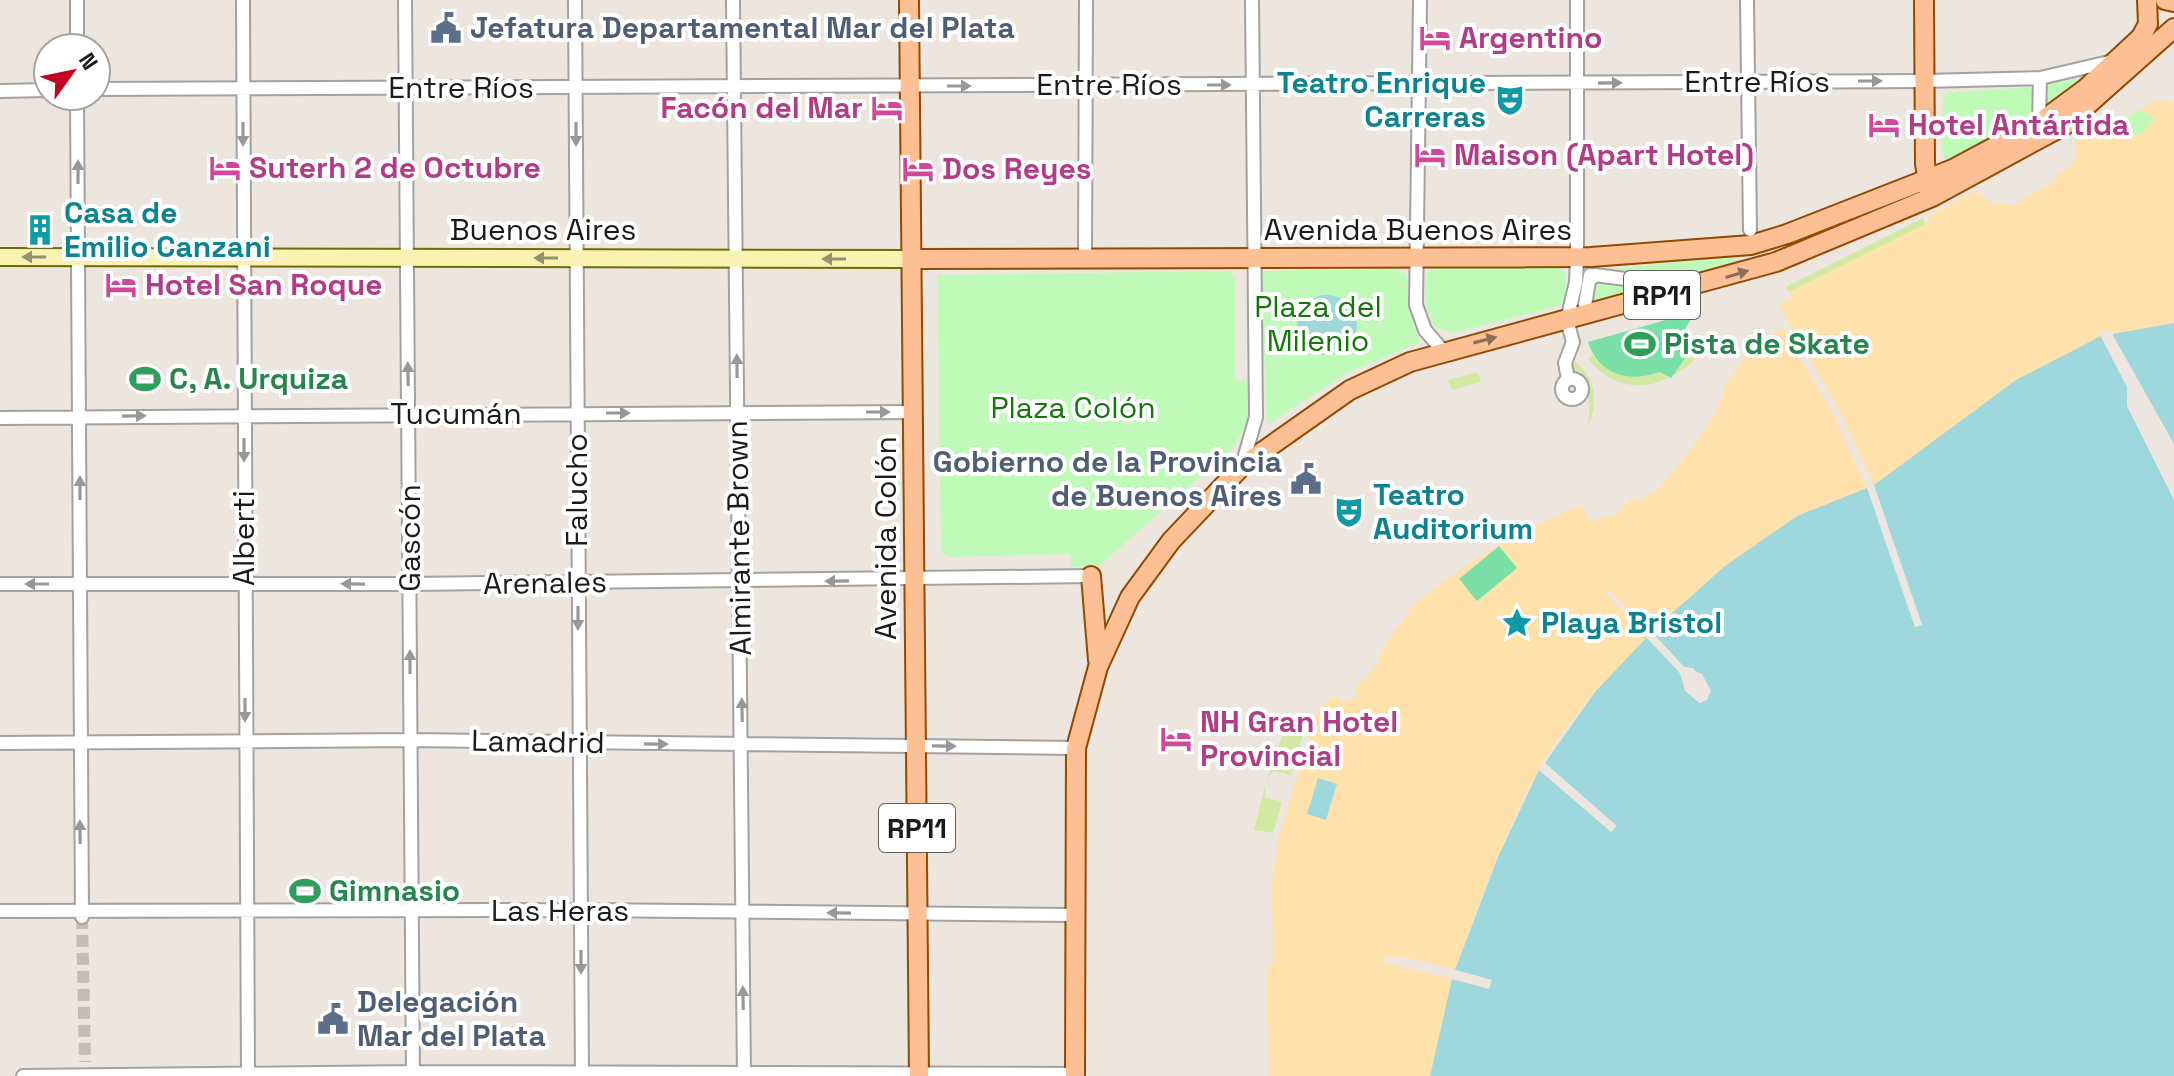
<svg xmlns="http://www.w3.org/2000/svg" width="2174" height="1076" viewBox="0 0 2174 1076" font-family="'Space Grotesk',sans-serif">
<rect width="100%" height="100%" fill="#ede6df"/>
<path fill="#d1e9a3" d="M1923,218L1925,225L1789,292L1786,287Z
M1696,344L1707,345C1677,386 1624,404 1588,359L1593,355C1609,377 1636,381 1660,372L1671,378Z
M1574,361C1596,377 1599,403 1588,426C1589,408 1594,384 1574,372Z
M1478,372L1481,382L1452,390L1448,380Z
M1289,716L1306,725L1290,775L1273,771L1267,780Z
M1265,786V797L1282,802L1273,833L1254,830Z"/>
<path fill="#ffe1ab" d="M2152,101L2174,102V323L2101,336L2016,380L1874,485L1844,419L1778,303L1792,299L1789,292L1930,222L1928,216L1976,191L1991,204L2007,203L2010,207L2056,180L2055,176C2080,162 2075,163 2075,136L2102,115L2113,128Z
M1783,327L1837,421L1867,488L1797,516L1725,566L1651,632L1607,589L1606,595L1647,637C1607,678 1566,721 1538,771C1503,834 1480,903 1455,970L1404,957L1382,958L1381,962L1452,979L1430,1076H1269L1267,967L1273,964L1272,882L1279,835L1318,711L1329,699L1338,696L1341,702L1358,696L1355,687C1383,665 1376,657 1392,634C1398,625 1408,619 1410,608C1464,562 1517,531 1582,505L1589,521L1616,515L1633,497L1636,501L1657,490L1687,454L1714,416L1727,382L1751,349Z"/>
<path fill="#bffab9" d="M2089,76L2047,108V84Z
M2030,87L2033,92V120L1947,162L1942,153L1943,93Z
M2140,109L2154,119L2142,133L2133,136L2128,118Z
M1734,256V261L1590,304L1585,272Z
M1558,266L1565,273V299L1558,306L1454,333L1436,328L1426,308L1425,275L1432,267Z
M1398,268L1407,276L1410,314L1420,342L1345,374L1267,425L1261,276L1264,271Z
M1229,271L1235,279V380L1247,381V423L1233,448L1099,566L1071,567L1070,554L950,557L941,553L937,275Z"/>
<path fill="#7bdfa8" d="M1694,312L1683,334L1694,346L1671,378L1660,372C1629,383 1599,375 1588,342Z
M1499,546L1517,568L1477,601L1459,579Z"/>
<path fill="#9ed8dc" d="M1297 325a30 30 0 1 1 60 0a30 30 0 1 1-60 0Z
M2174,323V1076H1430L1452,979L1489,988L1491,980L1455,970L1498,857L1539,770L1611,832L1617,826L1545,763L1595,692L1647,637C1656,648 1672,659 1679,672C1686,685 1685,693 1700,703L1711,691L1693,668L1684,667L1651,632L1725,566L1797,516L1867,488L1915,627L1922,625L1874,485L2016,380L2101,336Z
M1318,778L1337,784L1326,820L1307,814Z"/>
<path fill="#ede6df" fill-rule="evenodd" d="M2110,330L2174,444V500L2127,406V387L2099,333Z
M1872,482L1922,625L1915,627L1866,484Z
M1649,629L1684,667L1702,674L1711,691L1707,700L1700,703L1685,691L1680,673L1644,635ZM1683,671L1699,677L1707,691L1704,697L1700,698L1688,688Z
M1451,969L1492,980L1489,989L1448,978L1453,975L1486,984L1454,974Z"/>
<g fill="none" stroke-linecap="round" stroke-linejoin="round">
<path stroke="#c3bdb8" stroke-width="12" stroke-dasharray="12 6" stroke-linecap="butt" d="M82,917L85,1062"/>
<defs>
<path id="street" d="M77,0V48
M243,0L248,1076
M405,0L413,1076
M575,0L582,1076
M733,0L744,1076
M1420,0L1416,305L1425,330L1443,351
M1747,0L1750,230
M96,89L1925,81L2040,78L2109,62
M0,91L48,90
M77,96L82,917
M2039,123L2040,78
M1085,259L1086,0
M1589,281L1595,275L1633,280
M1585,305L1590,275
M1562 389a10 10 0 1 1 20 0a10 10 0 1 1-20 0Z
M1568,379L1565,363L1573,342L1567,320L1576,282L1577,257V0
M0,418L913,412
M1242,466L1256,417L1252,0
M0,584H410L1091,576
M0,743L410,740L1076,748
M0,911L581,910L1073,915
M23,1076L413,1072L1075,1074"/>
<path id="secondary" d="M0,257L912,259"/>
<path id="primary" d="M909,0L919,1076
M1924,0L1925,164L1929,189
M2165,0L2174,2
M912,259L1591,257L1751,245L1787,234L1953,169L2039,123L2085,89L2141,37L2148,24L2147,0
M1091,576L1098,660
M1075,1076L1076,748L1098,667L1130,597L1171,541L1242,466L1350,390L1410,362L1776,262L1932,197L2065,125L2174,28"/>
</defs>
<use href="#street" stroke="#a2a2a2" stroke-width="16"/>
<use href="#secondary" stroke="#716b03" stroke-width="20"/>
<use href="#primary" stroke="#914a00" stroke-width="22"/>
<use href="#street" stroke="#fff" stroke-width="12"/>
<use href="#secondary" stroke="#faf2b0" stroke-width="16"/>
<use href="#primary" stroke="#fdbf94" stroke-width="18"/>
</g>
<defs><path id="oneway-solid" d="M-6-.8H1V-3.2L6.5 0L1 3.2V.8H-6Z" transform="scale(2)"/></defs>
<g fill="#989898">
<use href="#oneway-solid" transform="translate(1870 81)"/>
<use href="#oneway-solid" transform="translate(1610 83) rotate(-1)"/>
<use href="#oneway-solid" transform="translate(1219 85)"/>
<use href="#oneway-solid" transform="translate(959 86)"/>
<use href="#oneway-solid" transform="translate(243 134) rotate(90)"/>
<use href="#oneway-solid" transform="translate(576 134) rotate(90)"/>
<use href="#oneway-solid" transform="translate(78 172) rotate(-90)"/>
<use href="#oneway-solid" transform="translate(737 366) rotate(-91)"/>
<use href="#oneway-solid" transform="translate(408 374) rotate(-91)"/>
<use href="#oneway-solid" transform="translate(878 412)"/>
<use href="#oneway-solid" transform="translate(618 413)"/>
<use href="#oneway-solid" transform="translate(134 416) rotate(-1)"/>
<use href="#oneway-solid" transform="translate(244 450) rotate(90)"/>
<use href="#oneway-solid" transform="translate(80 488) rotate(-90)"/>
<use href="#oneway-solid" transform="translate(837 581) rotate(179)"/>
<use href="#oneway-solid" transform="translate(37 584) rotate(180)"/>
<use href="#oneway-solid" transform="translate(353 584) rotate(-179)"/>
<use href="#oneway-solid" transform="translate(578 618) rotate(90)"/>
<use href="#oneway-solid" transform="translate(410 662) rotate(-90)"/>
<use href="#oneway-solid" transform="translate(245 710) rotate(90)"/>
<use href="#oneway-solid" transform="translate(742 710) rotate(-91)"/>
<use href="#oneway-solid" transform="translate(656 744) rotate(1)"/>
<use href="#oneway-solid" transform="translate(944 746) rotate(1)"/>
<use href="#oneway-solid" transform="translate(80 832) rotate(-91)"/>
<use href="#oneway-solid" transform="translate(839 913) rotate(-179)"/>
<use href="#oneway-solid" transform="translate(581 962) rotate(90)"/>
<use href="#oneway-solid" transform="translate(743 998) rotate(-91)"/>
</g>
<g fill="#96916d">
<use href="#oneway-solid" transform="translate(34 257) rotate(-180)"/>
<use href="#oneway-solid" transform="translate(546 258) rotate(-180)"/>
<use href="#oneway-solid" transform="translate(834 259) rotate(-180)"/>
</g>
<g fill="#8c6d58">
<use href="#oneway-solid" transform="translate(1737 274) rotate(-17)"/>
<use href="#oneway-solid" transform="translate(1485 340) rotate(-14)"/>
</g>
<defs>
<symbol id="civic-bare" viewBox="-9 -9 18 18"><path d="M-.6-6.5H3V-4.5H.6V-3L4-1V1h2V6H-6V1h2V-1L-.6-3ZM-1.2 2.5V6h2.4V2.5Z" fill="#5c6f8a" stroke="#fff" stroke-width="2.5" paint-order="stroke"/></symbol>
<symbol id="hotel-bare" viewBox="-9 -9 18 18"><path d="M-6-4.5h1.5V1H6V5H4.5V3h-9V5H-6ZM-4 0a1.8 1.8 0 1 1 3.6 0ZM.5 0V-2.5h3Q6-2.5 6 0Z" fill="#d1479c" stroke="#fff" stroke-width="2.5" paint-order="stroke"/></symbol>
<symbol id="theatre-bare" viewBox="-9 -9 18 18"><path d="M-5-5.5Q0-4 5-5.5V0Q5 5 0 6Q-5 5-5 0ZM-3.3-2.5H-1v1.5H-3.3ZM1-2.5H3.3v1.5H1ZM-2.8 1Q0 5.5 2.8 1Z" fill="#0f9aa8" stroke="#fff" stroke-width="2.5" paint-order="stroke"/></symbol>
<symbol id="building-bare" viewBox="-9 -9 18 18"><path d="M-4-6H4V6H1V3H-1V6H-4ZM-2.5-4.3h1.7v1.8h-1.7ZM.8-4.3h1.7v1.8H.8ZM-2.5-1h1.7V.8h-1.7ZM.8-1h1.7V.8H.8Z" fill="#0f9aa8" stroke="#fff" stroke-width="2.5" paint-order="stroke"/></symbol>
<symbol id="stadium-bare" viewBox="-9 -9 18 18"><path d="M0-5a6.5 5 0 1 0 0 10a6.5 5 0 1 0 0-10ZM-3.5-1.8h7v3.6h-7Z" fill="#2e9e5b" stroke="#fff" stroke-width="2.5" paint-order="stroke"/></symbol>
<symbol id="sight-bare" viewBox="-9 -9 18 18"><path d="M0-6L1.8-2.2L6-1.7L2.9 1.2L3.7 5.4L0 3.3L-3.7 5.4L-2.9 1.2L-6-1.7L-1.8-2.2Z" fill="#0f9aa8" stroke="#fff" stroke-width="2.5" paint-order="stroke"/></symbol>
</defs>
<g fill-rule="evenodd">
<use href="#civic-bare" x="424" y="6" width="44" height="44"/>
<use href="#hotel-bare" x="1413" y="16" width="44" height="44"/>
<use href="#theatre-bare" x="1488" y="78" width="44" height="44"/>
<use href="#hotel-bare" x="865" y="86" width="44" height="44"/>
<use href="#hotel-bare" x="1862" y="103" width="44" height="44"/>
<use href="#hotel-bare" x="1408" y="133" width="44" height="44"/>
<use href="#hotel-bare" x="203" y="146" width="44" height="44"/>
<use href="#hotel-bare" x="896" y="147" width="44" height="44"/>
<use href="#building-bare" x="18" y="208" width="44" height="44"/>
<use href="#hotel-bare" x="99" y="263" width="44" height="44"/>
<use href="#stadium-bare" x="1618" y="322" width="44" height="44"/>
<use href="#stadium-bare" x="123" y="357" width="44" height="44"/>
<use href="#civic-bare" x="1284" y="457" width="44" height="44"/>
<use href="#theatre-bare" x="1327" y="490" width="44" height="44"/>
<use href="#sight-bare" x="1495" y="601" width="44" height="44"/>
<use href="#hotel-bare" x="1154" y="717" width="44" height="44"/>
<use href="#stadium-bare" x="283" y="869" width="44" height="44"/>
<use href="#civic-bare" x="311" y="997" width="44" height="44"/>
</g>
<g text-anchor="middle" stroke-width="8" stroke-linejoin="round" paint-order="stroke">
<g fill="#fff" stroke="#5f5f5f" stroke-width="2">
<rect x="1624" y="271" width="76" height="48" rx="6"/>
<rect x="879" y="804" width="76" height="48" rx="6"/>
</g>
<g font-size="28" font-weight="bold" fill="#1b1b1b">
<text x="1662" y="305">RP11</text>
<text x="917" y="838">RP11</text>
</g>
<g font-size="30" font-weight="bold" fill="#4e5e75" stroke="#fff" text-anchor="start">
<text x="470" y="38">Jefatura Departamental Mar del Plata</text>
<text x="1282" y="472" text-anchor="end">Gobierno de la Provincia<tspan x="1282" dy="34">de Buenos Aires</tspan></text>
<text x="357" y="1012">Delegación<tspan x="357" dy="34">Mar del Plata</tspan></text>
</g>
<g font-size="30" font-weight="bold" fill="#b23c85" stroke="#fff" text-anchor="start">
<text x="1459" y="48">Argentino</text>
<text x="863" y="118" text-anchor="end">Facón del Mar</text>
<text x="1908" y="135">Hotel Antártida</text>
<text x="1454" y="165">Maison (Apart Hotel)</text>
<text x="249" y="178">Suterh 2 de Octubre</text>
<text x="942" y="179">Dos Reyes</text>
<text x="145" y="295">Hotel San Roque</text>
<text x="1200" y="732">NH Gran Hotel<tspan x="1200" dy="34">Provincial</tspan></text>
</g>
<g font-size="30" fill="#1b1b1b" stroke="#fff">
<text x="1757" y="92">Entre Ríos</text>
<text x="1109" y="95">Entre Ríos</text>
<text x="461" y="98">Entre Ríos</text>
<text x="543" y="240">Buenos Aires</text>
<text x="1418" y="240">Avenida Buenos Aires</text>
<text x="456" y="424">Tucumán</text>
<text transform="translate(577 490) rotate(-90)" y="10">Falucho</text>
<text transform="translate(244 538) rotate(-90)" y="10">Alberti</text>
<text transform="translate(410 538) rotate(-90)" y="10">Gascón</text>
<text transform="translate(739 538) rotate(-91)" y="10">Almirante Brown</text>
<text transform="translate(886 538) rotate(-90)" y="10">Avenida Colón</text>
<text transform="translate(545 583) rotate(-1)" y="10">Arenales</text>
<text transform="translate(538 742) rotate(1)" y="10">Lamadrid</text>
<text x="560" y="921">Las Heras</text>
</g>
<g font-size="30" font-weight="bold" fill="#0d838f" stroke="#fff" text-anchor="start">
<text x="1486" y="93" text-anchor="end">Teatro Enrique<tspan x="1486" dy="34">Carreras</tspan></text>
<text x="64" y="223">Casa de<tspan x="64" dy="34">Emilio Canzani</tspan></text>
<text x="1373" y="505">Teatro<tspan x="1373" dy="34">Auditorium</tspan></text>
<text x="1541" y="633">Playa Bristol</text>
</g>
<g font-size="30" fill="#127809" stroke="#fff">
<text x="1318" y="317">Plaza del<tspan x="1318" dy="34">Milenio</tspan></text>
<text x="1073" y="418">Plaza Colón</text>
</g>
<g font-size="30" font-weight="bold" fill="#27864d" stroke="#fff" text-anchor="start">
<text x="1664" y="354">Pista de Skate</text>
<text x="169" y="389">C, A. Urquiza</text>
<text x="329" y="901">Gimnasio</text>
</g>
</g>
<g transform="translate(72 72) rotate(57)"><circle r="38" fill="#ffffff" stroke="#a4a4a4" stroke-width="2"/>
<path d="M0-6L14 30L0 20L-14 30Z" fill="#c50020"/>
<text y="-12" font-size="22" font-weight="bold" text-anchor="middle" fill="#1b1b1b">N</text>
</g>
</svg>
